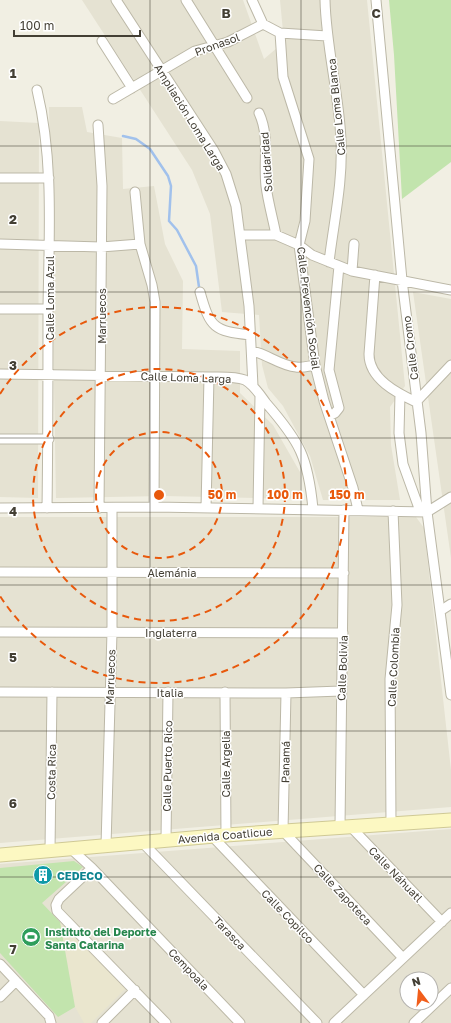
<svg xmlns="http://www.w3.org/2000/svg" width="451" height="1023" viewBox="0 0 451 1023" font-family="'Golos Text',sans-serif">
  <rect width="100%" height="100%" fill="#f1efe3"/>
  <!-- residential -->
  <path fill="#e5e2d2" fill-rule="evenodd" d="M82,0H243L264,59L284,42L280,0H367L405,386L390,407L391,445L400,500H323L310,456L283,406L268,388L262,365L259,315L222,312L210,214L192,170Z
    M49,107H82L87,132L122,138L123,189L154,186L165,244L183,281L182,349L240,351V393L273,425L300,472V499L164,496L56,498Z
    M0,121L39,123L38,498L0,497Z
    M413,292L451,299V558Z
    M0,517H416L424,528L451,770V807L0,843Z
    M451,829V1023H0V864ZM407,979H431V1003H407Z"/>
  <!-- education -->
  <path fill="#eae6ce" d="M60,922L126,988L91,1023H84L75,1007Z"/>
  <!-- green -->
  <path fill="#c2e4ad" d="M389,0H451V162L402,199L394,55Z
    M74,861L83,867L42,903L60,922L75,1007L58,1017L0,953V868Z"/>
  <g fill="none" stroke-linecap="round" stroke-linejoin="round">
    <!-- stream -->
    <path stroke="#a1c1ec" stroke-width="2.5" d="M123,136L136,139L150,149L168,176L171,186L169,221L177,230L196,266L199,287"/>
    <!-- street casing -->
    <g stroke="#bcb8a7" stroke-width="11">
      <path id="street" d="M116,0L214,151L226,174L236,206L249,306L253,386
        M186,0L247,98
        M252,0L263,24
        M325,0C326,47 339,93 341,140C343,183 334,220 329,262
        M376,0L402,280L421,433L427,512L451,695
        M280,33L283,77L309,159L305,221L299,245L315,365L324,401L353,488L358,510
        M102,41L132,88
        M37,90C54,161 49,235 48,308C48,374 48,441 47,508
        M113,99L195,51L228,42L263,24L280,33L327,36
        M259,113C270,137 263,161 266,186C268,202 273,219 276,235
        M98,125L102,186L99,508
        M0,178H49
        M135,192L140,244L152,285L155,302L154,507
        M240,235H276L299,245L312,255L352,271L451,290
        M0,244L101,247L140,244
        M352,271L354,244
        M375,275L369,354C369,379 397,393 416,402L451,365
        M200,292C210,328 214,331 250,335
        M0,309H48
        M252,351C267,354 281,366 296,367C302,368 309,366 315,365
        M0,374L209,377C220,377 235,376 245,380C254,385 260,395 266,403C300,442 308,457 313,509
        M400,394L399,433L403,464L420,511
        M329,416L335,413L339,408L329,370L339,266
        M0,439H49
        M0,508L154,507L427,512L451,497
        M206,508L209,377
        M258,508L260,396
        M0,572L344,573
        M440,611L451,604
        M0,632L343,633
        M0,692L286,693L341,691
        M225,692L226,835
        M286,693L283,831L403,958
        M391,823L390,679L397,605L393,511
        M340,826L344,510
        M350,826L442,922
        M212,836L364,995
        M166,840L168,692
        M142,842L317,1023
        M106,846L112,632V508
        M70,848L92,868L240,1023
        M50,851L52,692
        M92,868L59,899L56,905L57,911L166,1023
        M0,964L49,1016L51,1023
        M0,997L16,981
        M102,1023L135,990
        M334,1023L451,913
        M414,1023L451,988"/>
    </g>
    <!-- secondary casing -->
    <g stroke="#cfc995" stroke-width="15">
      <path id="secondary" d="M0,855L226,835L451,820"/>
    </g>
    <!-- street -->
    <use href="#street" stroke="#fff" stroke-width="9"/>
    <!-- secondary -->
    <use href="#secondary" stroke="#fcf8c2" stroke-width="13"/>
  </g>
  <!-- grid -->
  <path fill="none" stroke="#433f34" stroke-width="1" stroke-opacity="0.55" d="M150,0V1023M301,0V1023M0,146H451M0,292H451M0,438H451M0,585H451M0,731H451M0,877H451"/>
  <!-- distance rings -->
  <g fill="none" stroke="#e8590c" stroke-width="2" stroke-dasharray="7 5">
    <circle cx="159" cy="495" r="63"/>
    <circle cx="159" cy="495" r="126"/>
    <path d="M0 394A188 188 0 1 1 0 596"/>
  </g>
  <!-- icons -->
  <defs>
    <g id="building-disc" transform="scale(1)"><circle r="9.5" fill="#0f9aa8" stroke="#fff"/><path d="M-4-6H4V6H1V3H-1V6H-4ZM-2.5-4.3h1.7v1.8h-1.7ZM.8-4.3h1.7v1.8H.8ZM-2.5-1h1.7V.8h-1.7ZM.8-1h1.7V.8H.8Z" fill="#fff"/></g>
    <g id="stadium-disc" transform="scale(1)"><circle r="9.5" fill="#2e9e5b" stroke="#fff"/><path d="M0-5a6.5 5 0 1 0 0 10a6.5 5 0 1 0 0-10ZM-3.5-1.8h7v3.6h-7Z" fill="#fff"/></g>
  </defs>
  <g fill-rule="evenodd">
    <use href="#building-disc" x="43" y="875"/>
    <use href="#stadium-disc" x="31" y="937"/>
  </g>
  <g text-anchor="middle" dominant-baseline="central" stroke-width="3" stroke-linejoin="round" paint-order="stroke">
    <!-- street labels -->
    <g font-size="11" fill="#433f34" stroke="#fff">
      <text transform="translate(217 44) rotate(-20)">Pronasol</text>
      <text transform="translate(336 107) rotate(-96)">Calle Loma Blanca</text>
      <text transform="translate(190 117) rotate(58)">Ampliación Loma Larga</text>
      <text transform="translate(266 162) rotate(-94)">Solidaridad</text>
      <text transform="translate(49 298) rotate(-90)">Calle Loma Azul</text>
      <text transform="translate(309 308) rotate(83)">Calle Prevención Social</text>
      <text transform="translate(101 316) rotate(-90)">Marruecos</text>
      <text transform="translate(410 348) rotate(-97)">Calle Cromo</text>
      <text transform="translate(186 377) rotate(2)">Calle Loma Larga</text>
      <text x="172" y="572">Alemánia</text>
      <text x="171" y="632">Inglaterra</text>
      <text transform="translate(393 667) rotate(-87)">Calle Colombia</text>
      <text transform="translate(342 668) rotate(-88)">Calle Bolivia</text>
      <text transform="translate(110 677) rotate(-88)">Marruecos</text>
      <text x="170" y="692">Italia</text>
      <text transform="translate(285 762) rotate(-89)">Panamá</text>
      <text transform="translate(225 764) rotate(-90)">Calle Argelia</text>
      <text transform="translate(167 766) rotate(-89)">Calle Puerto Rico</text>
      <text transform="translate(51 772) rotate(-89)">Costa Rica</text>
      <text transform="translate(225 835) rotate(-5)">Avenida Coatlicue</text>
      <text transform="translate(396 874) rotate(46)">Calle Náhuatl</text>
      <text transform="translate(343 894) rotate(47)">Calle Zapoteca</text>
      <text transform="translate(288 916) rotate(46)">Calle Copilco</text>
      <text transform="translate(230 933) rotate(46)">Tarasca</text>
      <text transform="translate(189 969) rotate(46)">Cempoala</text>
    </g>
    <!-- culture labels -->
    <g font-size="11" font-weight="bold" fill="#0d838f" stroke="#fff" text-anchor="start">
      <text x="57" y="875">CEDECO</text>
    </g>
    <!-- leisure labels -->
    <g font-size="11" font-weight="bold" fill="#27864d" stroke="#fff" text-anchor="start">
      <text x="45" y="931">Instituto del Deporte<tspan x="45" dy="13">Santa Catarina</tspan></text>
    </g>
  </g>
  <g font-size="13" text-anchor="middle" font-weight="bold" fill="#433f34" stroke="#fff" stroke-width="3" stroke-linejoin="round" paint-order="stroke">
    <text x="226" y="18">B</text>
    <text x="376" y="18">C</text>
    <text x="13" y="78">1</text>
    <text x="13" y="224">2</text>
    <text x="13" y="370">3</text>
    <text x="13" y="516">4</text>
    <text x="13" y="662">5</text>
    <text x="13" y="808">6</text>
    <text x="13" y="954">7</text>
  </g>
  <circle cx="159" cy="495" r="6" fill="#e8590c" stroke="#fff" stroke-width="2"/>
  <g font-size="12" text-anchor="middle" font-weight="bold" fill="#e8590c" stroke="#fff" stroke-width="3" stroke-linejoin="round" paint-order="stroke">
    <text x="222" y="499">50 m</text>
    <text x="285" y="499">100 m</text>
    <text x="347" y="499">150 m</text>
  </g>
  <!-- north arrow -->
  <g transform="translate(419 991) rotate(344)"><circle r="19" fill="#ffffff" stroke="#b4b2ae"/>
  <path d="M0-3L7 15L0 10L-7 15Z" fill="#f15e1b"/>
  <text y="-6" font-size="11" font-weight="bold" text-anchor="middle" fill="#433f34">N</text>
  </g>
  <!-- scale -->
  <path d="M14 30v6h126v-6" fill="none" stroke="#433f34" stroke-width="2"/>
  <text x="20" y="30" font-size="12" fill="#433f34" stroke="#ffffff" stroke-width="3" paint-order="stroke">100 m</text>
</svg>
